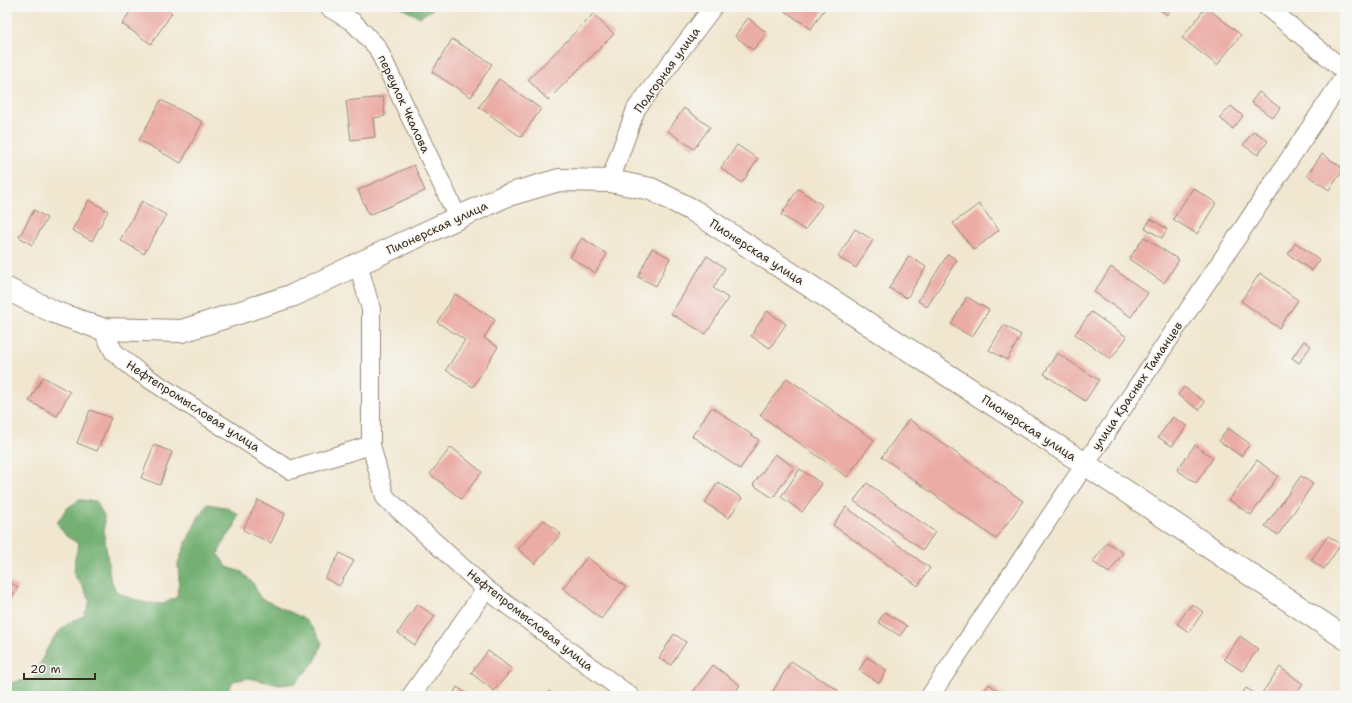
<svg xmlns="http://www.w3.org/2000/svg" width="1352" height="703" viewBox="0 0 1352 703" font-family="'Shantell Sans',sans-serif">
  <rect width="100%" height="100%" fill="#f6f6f2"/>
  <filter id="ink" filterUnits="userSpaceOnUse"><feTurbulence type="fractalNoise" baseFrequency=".025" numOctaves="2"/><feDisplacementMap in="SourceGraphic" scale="8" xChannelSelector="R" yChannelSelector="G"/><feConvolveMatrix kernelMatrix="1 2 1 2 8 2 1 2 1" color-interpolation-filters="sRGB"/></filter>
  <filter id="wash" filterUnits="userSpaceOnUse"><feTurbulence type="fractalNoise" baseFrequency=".012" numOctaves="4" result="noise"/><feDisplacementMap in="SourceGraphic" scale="16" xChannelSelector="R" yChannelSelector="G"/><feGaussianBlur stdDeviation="0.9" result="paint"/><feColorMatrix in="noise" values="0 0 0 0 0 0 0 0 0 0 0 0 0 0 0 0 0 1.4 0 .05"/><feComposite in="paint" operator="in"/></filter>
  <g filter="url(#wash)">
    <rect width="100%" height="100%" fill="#f1e7d0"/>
    <!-- forest -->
    <path fill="#73b072" stroke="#576d48" d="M401,7H433V9L420,17L407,11Z
      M79,500L96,501L104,516V531L110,577L116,591L130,598L146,603L163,604L177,597L179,579L178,563L184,547L199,516L208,504L225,507L238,514L234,528L224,541L218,554L227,567L242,572L253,583L260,598L303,618L314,629L322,643L316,660L296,683L280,685L249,678L233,681L224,696H7V684L19,681L34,679C43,658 49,637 69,623C73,620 79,618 84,616L90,602L83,587L74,575L75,558L79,544L66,536L57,523L66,509Z"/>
    <g id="blocks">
      <!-- building -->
      <path fill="#ebaca5" d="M133,7H164L172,13L151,44L122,24Z
        M779,7H826L811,29Z
        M1156,7H1172L1167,15Z
        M1206,7L1241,35L1217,65L1182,38Z
        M593,14L614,34L548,100L528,80Z
        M748,18L767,33L753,50L735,36Z
        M452,39L492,64L471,97L432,72Z
        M499,79L541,109L521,137L479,107Z
        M1259,92L1280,108L1273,118L1251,102Z
        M383,97L385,116L373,118L375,137L351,140L346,101Z
        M161,100L203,122L181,163L139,140Z
        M1231,106L1243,116L1233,129L1220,118Z
        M684,108L710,127L694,149L668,131Z
        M1254,131L1268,141L1258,155L1243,145Z
        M737,145L758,159L742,183L721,168Z
        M1322,154L1344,169L1329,190L1307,175Z
        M414,165L425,191L369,215L358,190Z
        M1193,188L1216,203L1197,234L1173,219Z
        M798,189L822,205L805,230L781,215Z
        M89,200L108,211L92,241L72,230Z
        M142,201L166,215L144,254L120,240Z
        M979,204L999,230L974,250L953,223Z
        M34,210L47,218L32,245L19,237Z
        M1151,219L1167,229L1162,238L1145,228Z
        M855,229L873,240L856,268L838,257Z
        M1144,237L1179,260L1164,283L1129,259Z
        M582,238L607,254L595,273L570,257Z
        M1296,243L1320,260L1312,271L1288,254Z
        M652,248L670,258L656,286L638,277Z
        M948,254L957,260L927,307L918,301Z
        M707,256L725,268L713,288L728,298L706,334L671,314Z
        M909,256L926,267L907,298L889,288Z
        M1111,267L1148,293L1131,317L1094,292Z
        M1260,273L1298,300L1279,328L1241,301Z
        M455,294L495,320L484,338L498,347L473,387L446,370L465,340L437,322Z
        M967,297L989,310L972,337L951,324Z
        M767,311L786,324L770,348L751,336Z
        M1091,312L1127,337L1111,359L1075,334Z
        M1004,325L1021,335L1007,360L989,350Z
        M1304,341L1311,346L1299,363L1292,358Z
        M1057,353L1099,380L1085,401L1044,374Z
        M43,377L70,392L57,416L29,401Z
        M787,378L874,440L847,477L760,415Z
        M1184,387L1205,402L1199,410L1178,395Z
        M712,407L759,440L740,469L692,436Z
        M90,410L111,418L97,451L77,443Z
        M1173,417L1187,426L1172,446L1158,437Z
        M909,419L1023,501L996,539L882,457Z
        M1228,428L1250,444L1241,456L1219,441Z
        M154,445L172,452L160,485L141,478Z
        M1195,445L1213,458L1196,483L1177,470Z
        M451,447L482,472L461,499L430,474Z
        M775,454L794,467L773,498L753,485Z
        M1257,460L1278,476L1251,515L1229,500Z
        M800,469L822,484L802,512L781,497Z
        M1301,476L1313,484L1278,535L1265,526Z
        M718,482L742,498L729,518L705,503Z
        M867,483L935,532L923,550L854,501Z
        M258,500L285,514L271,543L243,530Z
        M846,507L930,568L918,586L833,525Z
        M544,520L561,534L535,564L518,549Z
        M1328,536L1341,544L1324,569L1311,560Z
        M1107,542L1123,553L1109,573L1093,562Z
        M340,553L354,561L339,586L325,578Z
        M587,557L626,587L601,619L563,588Z
        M7,581L18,587L8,604L7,603Z
        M417,604L435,616L415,645L398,633Z
        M1192,604L1203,612L1189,632L1177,624Z
        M885,612L907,626L900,636L878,622Z
        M674,634L686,642L671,665L659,658Z
        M1240,636L1258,649L1242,671L1224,659Z
        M488,651L512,669L494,691L471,673Z
        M867,657L887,670L879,683L859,670Z
        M791,661L838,690L834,696H770Z
        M713,665L740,685L733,696H690Z
        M1280,667L1303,684L1295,696H1266L1262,693Z
        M989,684L1005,696H980Z
        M457,687L470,696H452Z
        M1246,688L1254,693L1252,696H1240Z
        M549,691L555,696H545Z"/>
    </g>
  </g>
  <g filter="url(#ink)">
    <use href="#blocks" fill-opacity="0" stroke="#968877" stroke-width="1"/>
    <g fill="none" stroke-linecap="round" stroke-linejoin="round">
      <!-- minor casing -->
      <g stroke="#968877" stroke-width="20">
        <path id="minor" d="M328,7L353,22L377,47L458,218
          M1267,7L1345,71
          M610,181L636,109L713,7
          M358,264L371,309V445
          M102,329L114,352L137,371L290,470L371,445L385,497L486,589L630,696
          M411,696L486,589
          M930,696L1345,76"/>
      </g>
      <!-- secondary casing -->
      <g stroke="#968877" stroke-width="24">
        <path id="secondary" d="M7,289L54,312L102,329L182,331L294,295L358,264L505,196L559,180L610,181L651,189L694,211L1085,464L1345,638"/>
      </g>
      <!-- minor -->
      <use href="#minor" stroke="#fff" stroke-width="18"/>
      <!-- secondary -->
      <use href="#secondary" stroke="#fff" stroke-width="22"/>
    </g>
  </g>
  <g text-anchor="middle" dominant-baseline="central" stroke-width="3" stroke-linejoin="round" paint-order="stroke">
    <!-- street labels -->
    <g font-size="12" fill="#3b2a1e" stroke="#f6f6f2">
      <text transform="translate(667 70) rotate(-54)">Подгорная улица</text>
      <text transform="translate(404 104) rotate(65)">переулок Чкалова</text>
      <text transform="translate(437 228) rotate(-25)">Пионерская улица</text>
      <text transform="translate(757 252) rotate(33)">Пионерская улица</text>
      <text transform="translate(1137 386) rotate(-56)">улица Красных Таманцев</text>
      <text transform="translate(193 406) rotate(33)">Нефтепромысловая улица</text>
      <text transform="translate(1029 428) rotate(33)">Пионерская улица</text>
      <text transform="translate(530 620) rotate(38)">Нефтепромысловая улица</text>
    </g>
  </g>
  <!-- margin -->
  <rect width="1352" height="703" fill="none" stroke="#f6f6f2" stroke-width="24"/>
  <!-- scale -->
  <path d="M24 673v6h71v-6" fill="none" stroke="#3b2a1e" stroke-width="2"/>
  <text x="30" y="673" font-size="12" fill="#3b2a1e" stroke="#f6f6f2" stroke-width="3" paint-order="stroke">20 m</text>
</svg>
